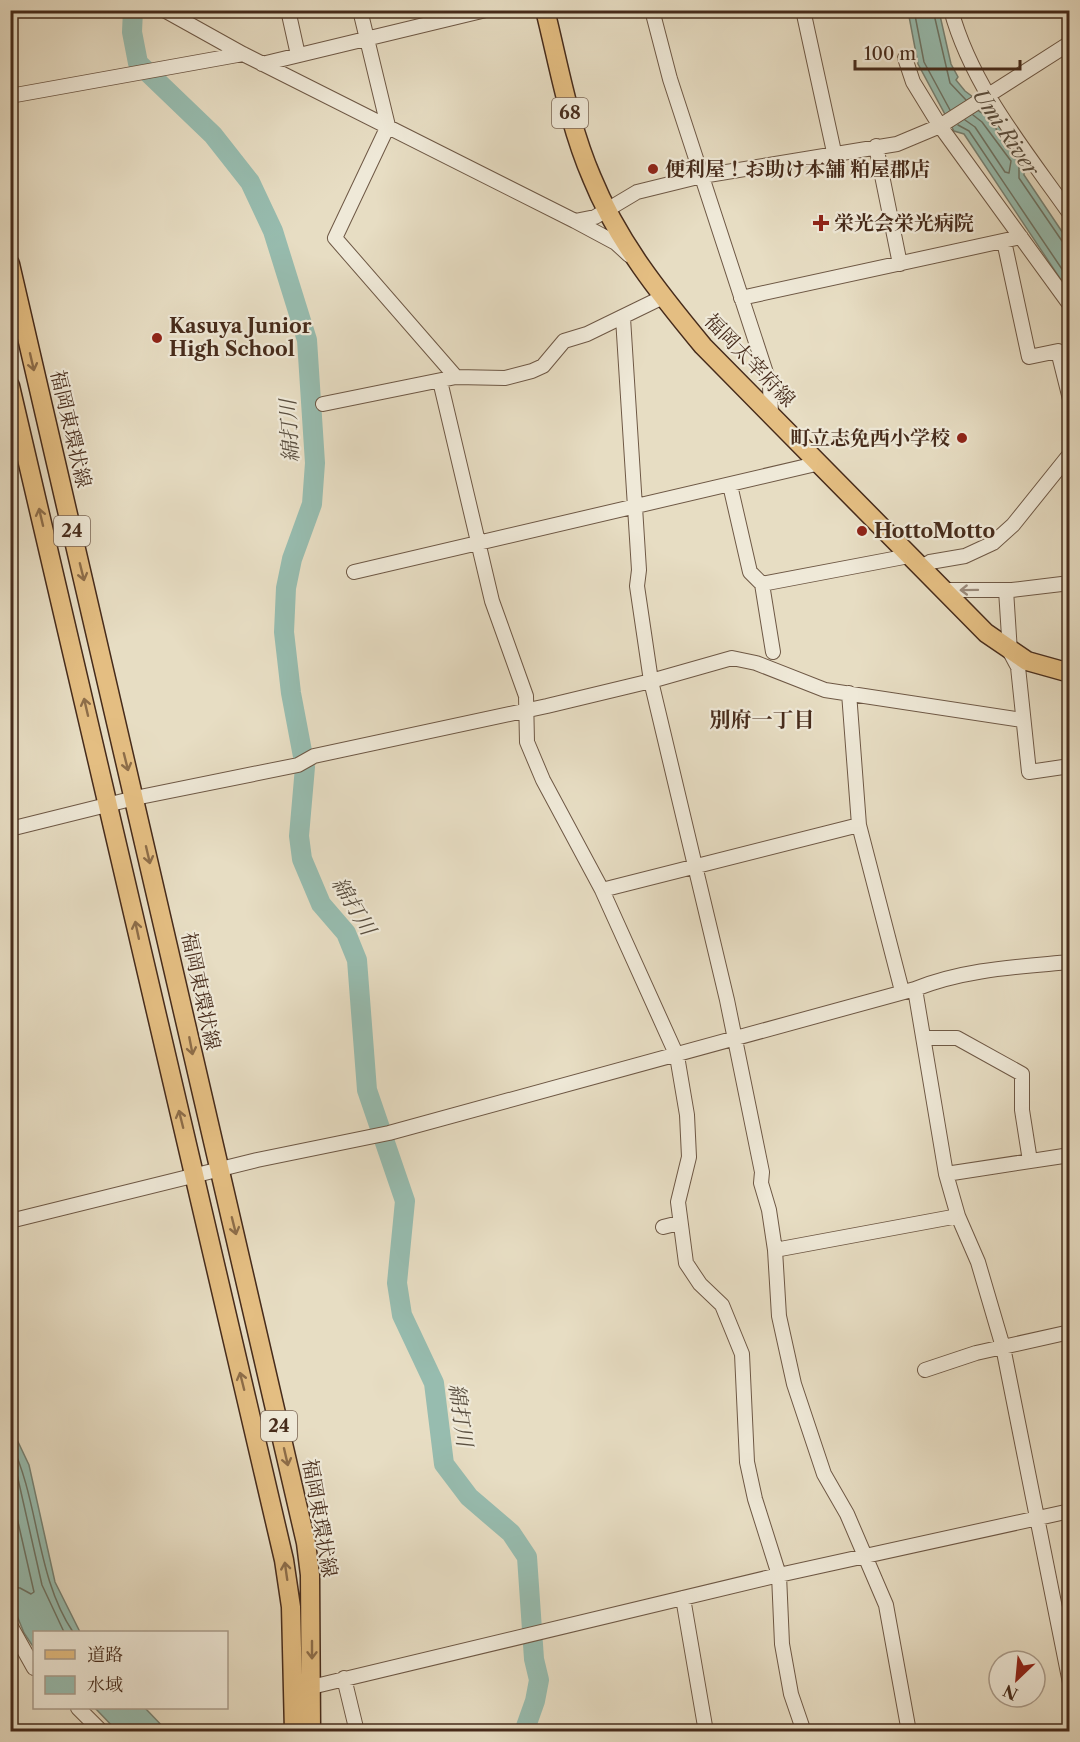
<svg xmlns="http://www.w3.org/2000/svg" width="1080" height="1742" viewBox="0 0 1080 1742" font-family="'Libre Caslon Text','Noto Serif JP',serif">
  <rect width="100%" height="100%" fill="#e7ddc3"/>
  <filter id="stains"><feTurbulence type="fractalNoise" baseFrequency=".00333" numOctaves="4"/><feColorMatrix values="0 0 0 0 .2 0 0 0 0 .09 0 0 0 0 .02 0 0 0 .5 -.17"/></filter>
  <radialGradient id="worn" r=".72"><stop offset=".6" stop-color="#630" stop-opacity="0"/><stop offset="1" stop-color="#630" stop-opacity=".3"/></radialGradient>
  <!-- water -->
  <path fill="#97bcaf" stroke="#778274" stroke-width="1.5" d="M908,11H939L951,64L958,77L956,80L965,91L989,109L1029,164L1024,168V175L1069,242V292L964,134L954,131L918,64Z
    M11,1427L29,1465L55,1582L80,1632H34V1648L24,1633L11,1601Z
    M95,1708H145L167,1731H117Z"/>
  <g fill="none" stroke-linecap="round" stroke-linejoin="round">
    <!-- shore -->
    <path stroke="#6e7465" stroke-width="1.5" d="M914,10L924,62L950,110
      M933,10L950,83L966,100
      M979,111L987,116L1019,161V178L1062,241L1070,244
      M965,120L975,127L1005,172L1009,173L1011,161L982,122L973,115
      M958,125L969,131L1070,281
      M10,1441C40,1502 35,1575 73,1632
      M10,1458L16,1470L42,1585L64,1632
      M10,1487L34,1592L31,1594L20,1588L10,1587"/>
    <!-- river -->
    <path stroke="#97bcaf" stroke-width="20" d="M133,10L132,32L138,63L213,135L250,182L273,231L307,340L315,463L312,504L292,559L286,588L284,632L291,693L305,767L299,836L302,859L321,904L346,933L357,960L367,1090L405,1201L397,1283L402,1315L434,1383L444,1464L469,1497L511,1533L527,1557L534,1659L539,1680L535,1701L524,1732"/>
    <!-- minor casing -->
    <g stroke="#6e5845" stroke-width="16">
      <path id="minor" d="M164,10L243,54L575,221L616,243L629,255
        M288,10L298,55
        M360,10L388,126L335,238L456,377
        M652,10L670,79L770,385L771,416
        M803,10L834,152
        M951,10C972,87 1025,150 1070,214
        M905,58L913,82L940,126L1070,305
        M262,64L486,10
        M10,96L243,54
        M876,146L900,264
        M575,221L595,217L637,192L702,176L897,144L940,126L1070,43
        M1004,241L1029,357L1058,351L1070,399
        M741,298L1021,237
        M623,318L639,570L637,586L651,681L727,1000L762,1172L761,1183L769,1210L775,1250L779,1316L794,1384L824,1474L847,1514L886,1605L909,1732
        M440,381L492,601L526,696L527,742L543,780L602,890L677,1056L687,1115L689,1157L678,1202L686,1263L700,1284L722,1305L742,1354L747,1462L755,1499L779,1575L782,1644L791,1694L804,1732
        M323,404L456,377L505,378L532,371L543,366L564,341L587,334L663,297
        M730,485L750,572L762,584L773,652
        M921,567L930,562L965,556L993,543L1013,525L1070,454
        M354,572L820,463
        M762,584L909,556
        M943,590H1012L1070,583
        M1006,590L1010,652L1018,667L1029,772L1070,766
        M849,693L859,825L902,991
        M10,829L135,798L298,765L314,756L547,706L651,681L732,658L756,663L825,690L1022,720
        M602,890L859,825
        M915,989L946,1174L958,1216L978,1262L1003,1347L1070,1683
        M925,1038H957L1022,1074V1110L1030,1161
        M946,1174L1070,1155
        M10,1221L257,1160L389,1133L915,989C965,969 1017,967 1070,962
        M663,1227L679,1223
        M775,1250L958,1216
        M925,1370L976,1353L1070,1332
        M683,1598L706,1732
        M10,1625L34,1668
        M344,1678L357,1732
        M303,1689L779,1575L1070,1511
        M78,1708L102,1732"/>
    </g>
    <!-- major casing -->
    <g stroke="#462b1b" stroke-width="21">
      <path id="major" d="M545,10C559,66 569,125 592,178C618,242 660,294 703,346L986,633L1027,661L1070,673
        M10,264L306,1543L310,1575L311,1732
        M10,386L284,1560L291,1607L294,1732"/>
    </g>
    <!-- minor -->
    <use href="#minor" stroke="#efe9d8" stroke-width="14"/>
    <!-- major -->
    <use href="#major" stroke="#e4be82" stroke-width="18"/>
  </g>
  <!-- one-way arrows -->
  <defs><path id="oneway-shaft" d="M-6 0H5M1.5-3L5.5 0L1.5 3" fill="none" stroke-width="1.6" stroke-linecap="round" stroke-linejoin="round" transform="scale(1.5)"/></defs>
  <g stroke="#8d6d49">
    <use href="#oneway-shaft" transform="translate(32 362) rotate(77)"/>
    <use href="#oneway-shaft" transform="translate(41 517) rotate(-103)"/>
    <use href="#oneway-shaft" transform="translate(82 572) rotate(76)"/>
    <use href="#oneway-shaft" transform="translate(86 707) rotate(-103)"/>
    <use href="#oneway-shaft" transform="translate(126 762) rotate(76)"/>
    <use href="#oneway-shaft" transform="translate(148 855) rotate(77)"/>
    <use href="#oneway-shaft" transform="translate(137 930) rotate(-102)"/>
    <use href="#oneway-shaft" transform="translate(191 1046) rotate(79)"/>
    <use href="#oneway-shaft" transform="translate(181 1119) rotate(-104)"/>
    <use href="#oneway-shaft" transform="translate(234 1226) rotate(76)"/>
    <use href="#oneway-shaft" transform="translate(242 1381) rotate(-104)"/>
    <use href="#oneway-shaft" transform="translate(286 1457) rotate(77)"/>
    <use href="#oneway-shaft" transform="translate(286 1571) rotate(-98)"/>
    <use href="#oneway-shaft" transform="translate(312 1650) rotate(90)"/>
  </g>
  <use stroke="#9a8a7a" href="#oneway-shaft" transform="translate(969 590) rotate(179)"/>
  <!-- markers -->
  <g fill="#8f2418" stroke="#efe9d8" stroke-width="2">
    <circle cx="653" cy="169" r="6"/>
    <path d="M818 214h6v6h6v6h-6v6h-6v-6h-6v-6h6z"/>
    <circle cx="157" cy="338" r="6"/>
    <circle cx="962" cy="438" r="6"/>
    <circle cx="862" cy="531" r="6"/>
  </g>
  <g text-anchor="middle" dominant-baseline="central" stroke-width="4.5" stroke-linejoin="round" paint-order="stroke">
    <!-- shield labels -->
    <g fill="#efe9d8" stroke="#796454" stroke-width="1.5">
      <rect x="552" y="98" width="36" height="30" rx="4.5"/>
      <rect x="54" y="516" width="36" height="30" rx="4.5"/>
      <rect x="261" y="1411" width="36" height="30" rx="4.5"/>
    </g>
    <g font-size="18" font-weight="bold" fill="#462b1b">
      <text x="570" y="113">68</text>
      <text x="72" y="531">24</text>
      <text x="279" y="1426">24</text>
    </g>
    <!-- poi labels -->
    <g font-size="20" font-weight="bold" fill="#462b1b" stroke="#efe9d8" text-anchor="start">
      <text x="665" y="169">便利屋！お助け本舗 粕屋郡店</text>
      <text x="834" y="223">栄光会栄光病院</text>
      <text x="169" y="326">Kasuya Junior<tspan x="169" dy="23">High School</tspan></text>
      <text x="950" y="438" text-anchor="end">町立志免西小学校</text>
      <text x="874" y="531">HottoMotto</text>
    </g>
    <!-- street labels -->
    <g font-size="20" fill="#462b1b" stroke="#efe9d8">
      <text transform="translate(750 360) rotate(46)">福岡太宰府線</text>
      <text transform="translate(71 429) rotate(77)">福岡東環状線</text>
      <text transform="translate(201 991) rotate(78)">福岡東環状線</text>
      <text transform="translate(320 1518) rotate(80)">福岡東環状線</text>
    </g>
    <!-- water labels -->
    <g font-size="21" font-style="italic" fill="#5a4f40" stroke="#efe9d8">
      <text transform="translate(1006 132) rotate(56)">Umi River</text>
      <text transform="translate(289 431) rotate(-93)">綿打川</text>
      <text transform="translate(354 906) rotate(59)">綿打川</text>
      <text transform="translate(461 1415) rotate(82)">綿打川</text>
    </g>
    <!-- neighbourhood labels -->
    <g font-size="21" font-weight="bold" fill="#462b1b" stroke="#efe9d8">
      <text x="762" y="719">別府一丁目</text>
    </g>
  </g>
  <!-- margin -->
  <rect width="1080" height="1742" fill="none" stroke="#e7ddc3" stroke-width="36"/>
  <rect x="12" y="12" width="1056" height="1718" fill="none" stroke="#462b1b" stroke-width="3"/>
  <rect x="18" y="18" width="1044" height="1706" fill="none" stroke="#462b1b" stroke-width="1.5"/>
  <!-- legend -->
  <rect x="33" y="1631" width="195" height="78" fill="#efe9d8" stroke="#ab9d8c" stroke-width="1.5"/>
  <rect x="45" y="1650" width="30" height="9" fill="#e4be82" stroke="#ab9d8c" stroke-width="1.5"/>
  <text x="87" y="1661" font-size="18" fill="#462b1b">道路</text>
  <rect x="45" y="1676" width="30" height="18" fill="#97bcaf" stroke="#ab9d8c" stroke-width="1.5"/>
  <text x="87" y="1691" font-size="18" fill="#462b1b">水域</text>
  <!-- north arrow -->
  <g transform="translate(1017 1679) rotate(206)"><circle r="28" fill="#efe9d8" stroke="#ab9d8c" stroke-width="1.5"/>
  <path d="M0-4.5L10 22L0 15L-10 22Z" fill="#8f2418"/>
  <text y="-9" font-size="16" font-weight="bold" text-anchor="middle" fill="#462b1b">N</text>
  </g>
  <!-- scale -->
  <path d="M855 60v9h165v-9" fill="none" stroke="#462b1b" stroke-width="3"/>
  <text x="864" y="60" font-size="18" fill="#462b1b" stroke="#efe9d8" stroke-width="4.5" paint-order="stroke">100 m</text>
  <rect width="100%" height="100%" filter="url(#stains)"/>
  <rect width="100%" height="100%" fill="url(#worn)"/>
</svg>
